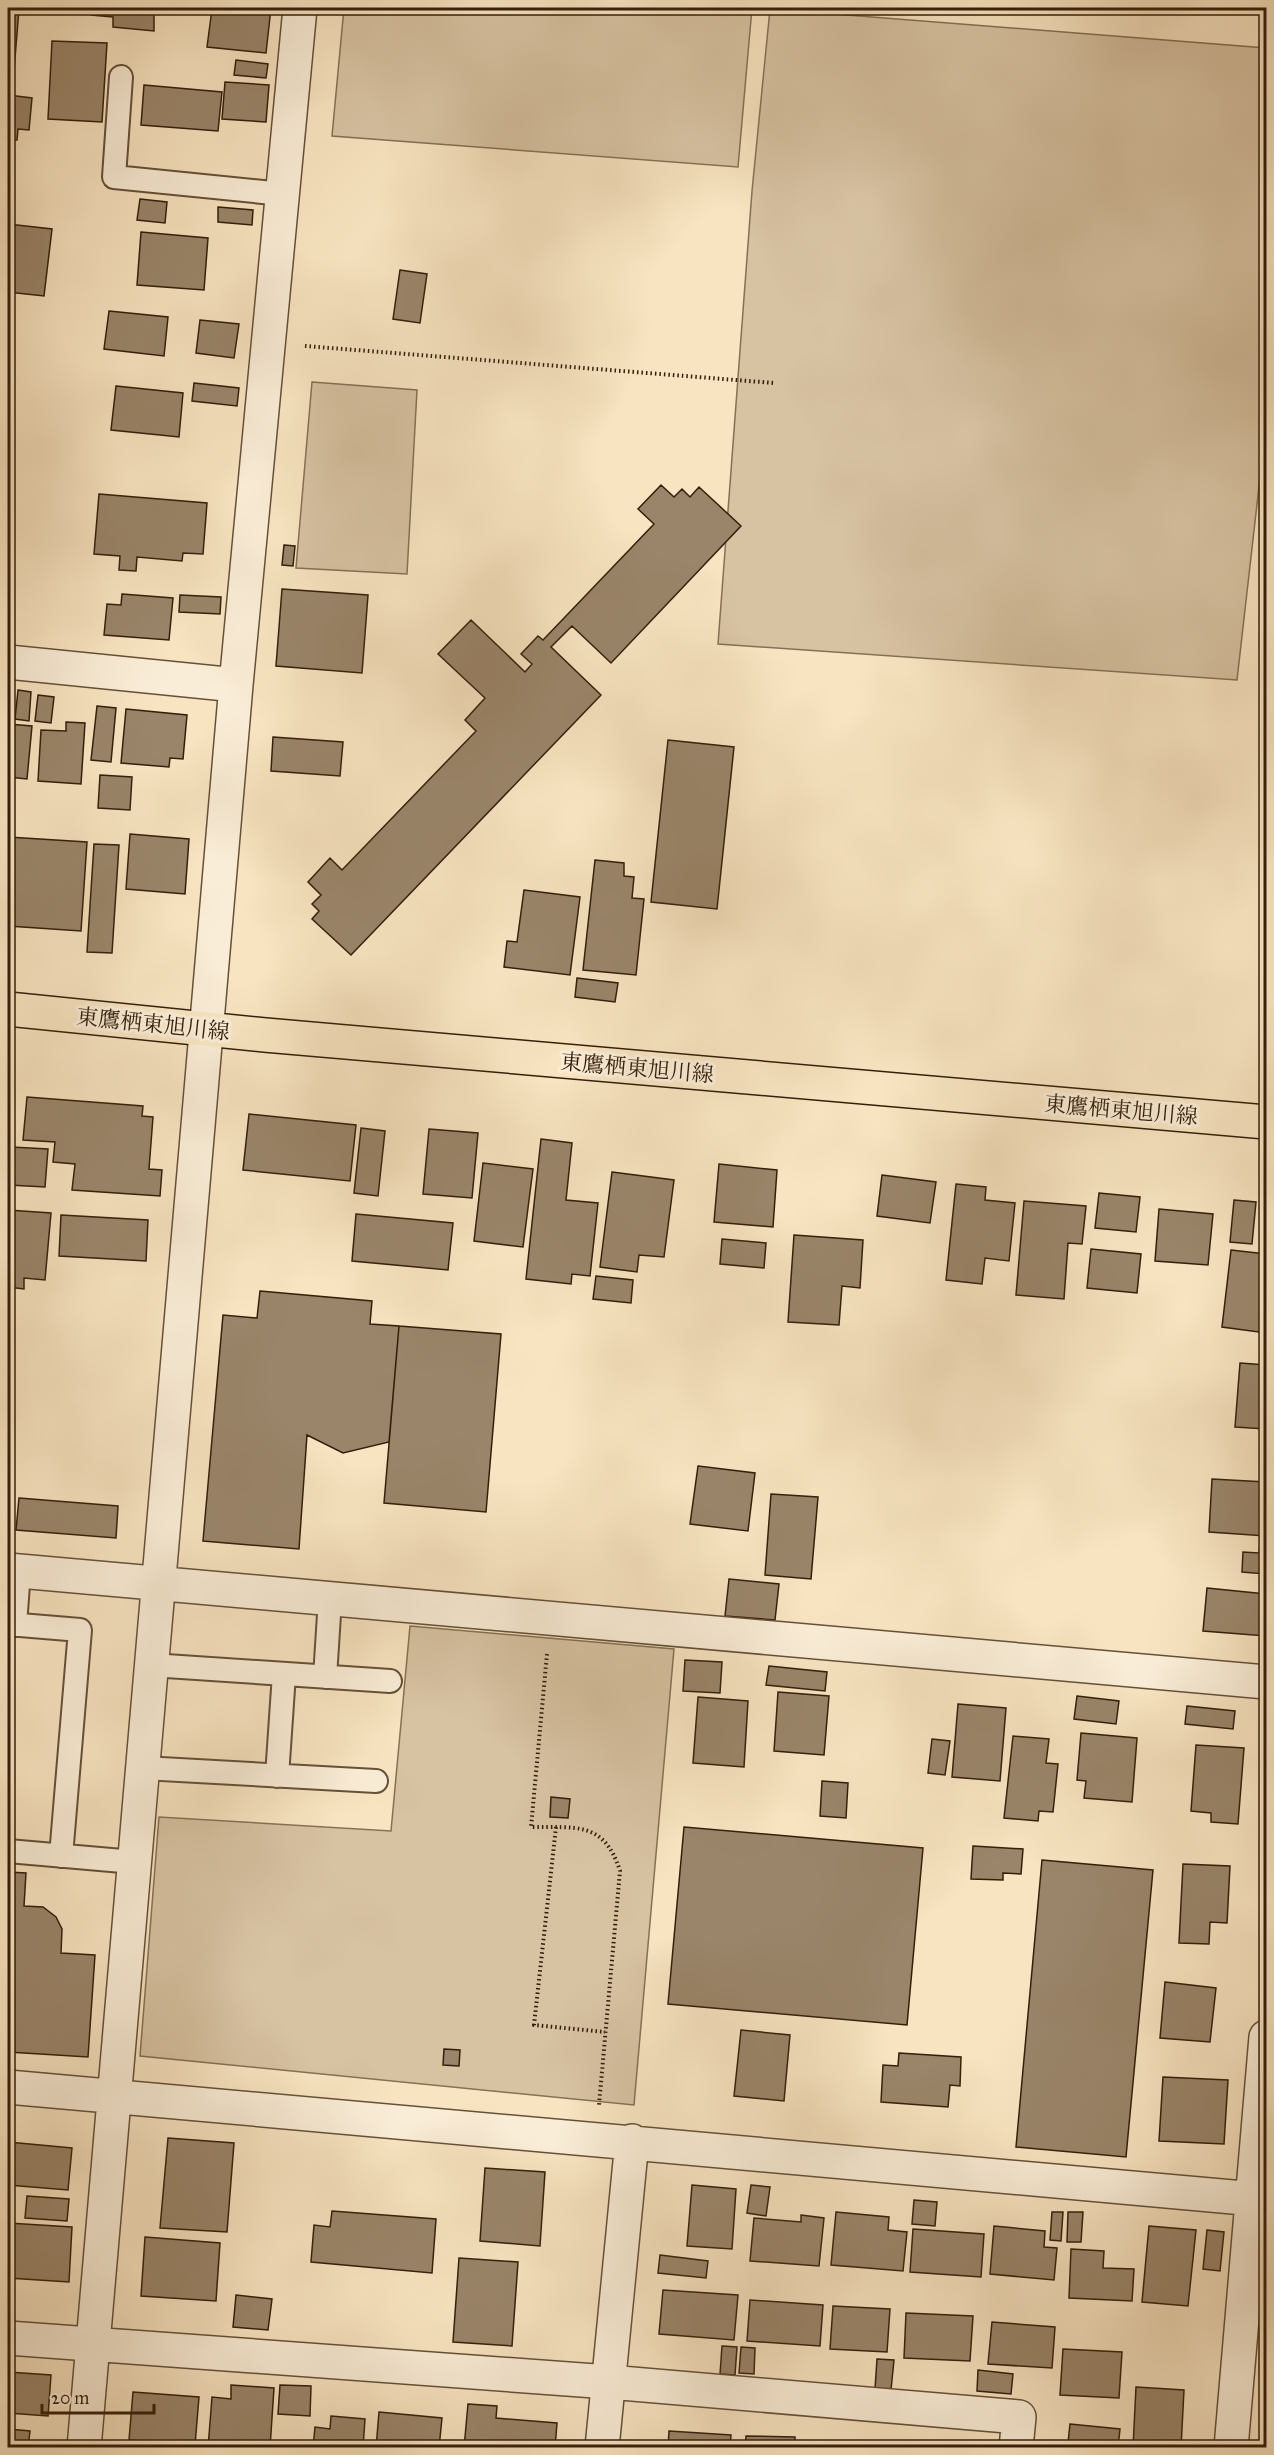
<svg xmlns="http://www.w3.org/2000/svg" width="1274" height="2455" viewBox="0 0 1274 2455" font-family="'IM FELL Great Primer','Noto Serif JP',serif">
  <rect width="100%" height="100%" fill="#f8e4c1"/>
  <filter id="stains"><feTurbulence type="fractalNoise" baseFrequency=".00333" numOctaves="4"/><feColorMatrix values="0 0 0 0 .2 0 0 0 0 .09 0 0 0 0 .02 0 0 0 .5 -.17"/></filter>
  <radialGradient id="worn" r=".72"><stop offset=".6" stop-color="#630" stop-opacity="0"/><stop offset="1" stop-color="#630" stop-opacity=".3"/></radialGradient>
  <!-- green -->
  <path fill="#d7c2a2" stroke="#867056" stroke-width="1.5" d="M344,8H752L738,167L332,136Z
    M770,9L1266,48V425L1237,680L718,644L752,191Z
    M312,382L417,390L407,574L296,568Z
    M410,1626L674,1649L634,2105L140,2056L159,1817L391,1831Z"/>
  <!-- building -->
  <path fill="#9a856a" stroke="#341e0b" stroke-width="1.5" d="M8,8L19,9L13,83H8Z
    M92,8H154V31L113,27V17L91,15Z
    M237,8H271L266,53L207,47L212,9L236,11Z
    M52,41L107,43L102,122L48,119Z
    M236,60L268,64L266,78L234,75Z
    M225,82L269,85L266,122L222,119Z
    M144,85L222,92L218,131L141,125Z
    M8,95L32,98L29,130L18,129L17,140L8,139Z
    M140,199L167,202L165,223L137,220Z
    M218,207L253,210L252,225L218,222Z
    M8,224L52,229L44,296L8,292Z
    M141,232L208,238L204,290L137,285Z
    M400,270L427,274L420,323L393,319Z
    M109,311L168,317L164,356L104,349Z
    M200,320L239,324L234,358L196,353Z
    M194,383L239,388L237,406L192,401Z
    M116,386L183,393L179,437L111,430Z
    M661,485L674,497L682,489L690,497L699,487L741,526L611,663L572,626L551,647L601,695L351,955L312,919L319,911L312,904L321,895L308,882L330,858L342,870L476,731L465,720L485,698L438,654L471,620L525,672L532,664L521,654L538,636L543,640L654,524L638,509Z
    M99,494L207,503L203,554L183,553L182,561L137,557L136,571L119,570L120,556L94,554Z
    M284,545L295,546L293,566L282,565Z
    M282,589L368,595L362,673L276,666Z
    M122,594L173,598L169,640L104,635L107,604L121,605Z
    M180,595L221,597L220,614L179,612Z
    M18,690L31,692L29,721L15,719Z
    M38,695L54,697L51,723L35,721Z
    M97,706L116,708L111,762L91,760Z
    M126,709L187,715L183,759L170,758L169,767L121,763Z
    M66,722L85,723L81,784L38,781L41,730L66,731Z
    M8,724L32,726L27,779L8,777Z
    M273,737L343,742L340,776L271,771Z
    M668,740L734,747L717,909L651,902Z
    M100,775L132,777L130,810L98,808Z
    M130,834L189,839L185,894L126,889Z
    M8,837L87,842L81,931L8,926Z
    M94,844L119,845L112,953L87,952Z
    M595,860L624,863V876L634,877L632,898L644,899L636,975L583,970Z
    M524,890L580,897L570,975L504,967L507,941L517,942Z
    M577,978L618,983L615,1002L575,997Z
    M27,1097L143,1106L142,1116L153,1117L149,1169L162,1170L160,1196L72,1190L75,1164L53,1162L55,1142L23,1140Z
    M249,1114L356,1125L350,1181L243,1170Z
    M361,1128L385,1131L378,1196L354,1193Z
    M429,1129L478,1133L472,1198L423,1194Z
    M541,1139L572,1143L566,1200L598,1203L590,1276L572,1274L571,1284L526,1279Z
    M11,1147L48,1149L45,1187L9,1185Z
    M483,1163L533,1169L523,1247L474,1241Z
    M719,1164L777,1170L773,1227L714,1222Z
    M612,1172L674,1180L664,1257L639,1255L637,1272L600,1267Z
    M882,1175L936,1182L930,1223L877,1216Z
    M956,1184L986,1187L985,1200L1015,1203L1009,1261L985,1258L982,1284L946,1280Z
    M1099,1193L1140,1197L1136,1232L1095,1228Z
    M1234,1200L1256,1202L1252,1244L1230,1242Z
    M1024,1201L1086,1206L1082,1244L1068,1243L1064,1299L1016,1295Z
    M1159,1209L1213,1214L1208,1265L1155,1261Z
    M8,1210L51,1213L45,1280L24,1278V1289L8,1287Z
    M356,1214L453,1223L448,1270L352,1261Z
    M61,1215L148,1220L146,1261L59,1256Z
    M794,1235L863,1240L860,1288L842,1286L839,1325L788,1322Z
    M722,1239L766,1243L764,1268L720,1264Z
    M1091,1249L1141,1254L1137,1293L1087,1288Z
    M1231,1250L1266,1254V1333L1222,1327Z
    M596,1276L633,1280L631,1303L593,1299Z
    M260,1291L372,1301L370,1324L399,1326L389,1442L343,1453L307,1435L299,1549L203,1541L223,1315L257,1318Z
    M399,1326L501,1334L486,1512L384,1503Z
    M1240,1363L1266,1365V1429L1235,1427Z
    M698,1466L755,1473L748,1531L690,1524Z
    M1212,1479L1266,1482V1536L1209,1532Z
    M771,1494L818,1497L811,1579L765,1575Z
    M19,1498L118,1506L116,1538L16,1530Z
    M1260,1544H1266V1574L1242,1572L1243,1552L1259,1553Z
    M729,1579L779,1584L775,1620L725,1616Z
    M1207,1588L1266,1594V1636L1203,1631Z
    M685,1660L722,1662L720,1693L683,1691Z
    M769,1666L827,1672L825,1691L766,1685Z
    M778,1692L829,1696L824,1755L774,1751Z
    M1077,1696L1119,1701L1116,1724L1074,1719Z
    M698,1697L748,1701L744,1767L693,1763Z
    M958,1704L1006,1708L1000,1781L952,1777Z
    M1187,1706L1235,1711L1233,1729L1185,1724Z
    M1081,1733L1137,1738L1132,1802L1084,1798L1086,1781L1077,1780Z
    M1013,1736L1049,1739L1046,1763L1058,1764L1053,1812L1039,1811L1038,1821L1004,1818Z
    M932,1739L950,1741L945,1775L928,1773Z
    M1196,1745L1244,1748L1238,1824L1211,1822V1813L1191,1811Z
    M822,1781L848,1783L846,1818L820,1816Z
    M551,1797L570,1799L568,1818L550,1817Z
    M684,1827L923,1848L907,2025L668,2004Z
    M973,1846L1023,1849L1021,1874L1003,1873V1880L971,1879Z
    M1042,1860L1153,1870L1126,2157L1016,2147Z
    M1183,1864L1230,1866L1227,1923L1210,1922L1209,1944L1179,1943Z
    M8,1872L26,1873L24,1906L43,1907L56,1917L62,1929L61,1953L95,1955L88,2057L8,2052Z
    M1165,1982L1216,1988L1210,2042L1160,2038Z
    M741,2030L790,2035L784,2101L734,2096Z
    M444,2049L460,2050L459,2066L443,2065Z
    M899,2053L961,2057L960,2086L950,2085L948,2107L881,2102L883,2065L898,2066Z
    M1163,2077L1228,2080L1224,2144L1159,2141Z
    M168,2138L234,2143L227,2232L160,2228Z
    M8,2142L72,2148L68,2190L8,2185Z
    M485,2168L545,2172L540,2246L480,2241Z
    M692,2185L736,2189L732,2249L687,2246Z
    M751,2185L770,2187L766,2216L747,2213Z
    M27,2196L69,2199L67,2221L25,2218Z
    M914,2200L937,2202L935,2226L912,2224Z
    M332,2211L436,2219L432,2273L311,2262L314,2225L330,2227Z
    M836,2212L889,2217L888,2230L907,2232L903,2271L831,2265Z
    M1052,2212H1063L1061,2241L1050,2240Z
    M1068,2212H1083L1081,2242H1067Z
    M801,2215L824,2218L819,2266L750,2261L754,2218L801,2222Z
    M8,2223L72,2227L69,2282L8,2278Z
    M994,2226L1045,2231L1044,2247L1057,2248L1054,2280L990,2274Z
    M1149,2226L1196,2230L1188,2306L1142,2302Z
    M913,2229L984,2234L981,2277L910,2272Z
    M1207,2230L1224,2232L1220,2271L1203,2269Z
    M145,2237L220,2243L216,2301L141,2296Z
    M1071,2249L1104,2251L1103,2268L1134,2269L1132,2301L1069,2298Z
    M660,2255L708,2261L706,2278L658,2273Z
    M459,2258L518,2262L512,2346L453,2342Z
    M663,2290L738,2295L734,2340L659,2334Z
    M236,2295L272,2299L268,2330L233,2327Z
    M750,2300L823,2305L820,2346L747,2341Z
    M833,2306L890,2309L887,2352L830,2349Z
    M906,2313L973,2316L970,2361L904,2358Z
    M992,2322L1055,2327L1052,2368L988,2364Z
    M722,2346L737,2347L735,2375L720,2374Z
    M741,2347L755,2348L754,2374L739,2373Z
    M1063,2349L1122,2352L1119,2398L1060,2395Z
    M877,2359L894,2360L891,2390L875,2389Z
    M978,2370L1013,2374L1011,2394L977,2391Z
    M8,2372L51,2375L48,2416L8,2413Z
    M231,2385L274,2388L270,2448H208L212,2397L231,2399Z
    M280,2385L311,2386L310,2416L278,2414Z
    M1136,2387L1184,2390L1181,2448H1133Z
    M133,2392L199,2397L195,2445L129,2440Z
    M468,2404L497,2406L496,2418L557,2423L555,2448H464Z
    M379,2412L442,2418L439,2448H376Z
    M331,2416L365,2419L363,2448H313L315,2427L330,2429Z
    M1070,2424L1120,2429L1118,2448L1068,2443Z
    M8,2429L30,2431L28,2448H8Z
    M669,2431L731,2435L730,2448H668Z
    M746,2436L795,2437V2448H745Z
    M829,2442L864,2445V2448H828Z"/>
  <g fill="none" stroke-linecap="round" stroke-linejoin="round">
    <!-- lane casing -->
    <g stroke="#655038" stroke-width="26">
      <path id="lane" d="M121,77L114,177L283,194
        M8,1624L80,1630L61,1856
        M15,1625L19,1571
        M151,1665L390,1681
        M325,1677L330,1599
        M143,1768L376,1781
        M277,1776L284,1674
        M8,1851L134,1862"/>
    </g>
    <!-- street casing -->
    <g stroke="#655038" stroke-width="36">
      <path id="street" d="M8,662L236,685
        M8,1570L1266,1682
        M8,2087L1266,2200
        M8,2338L609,2382L1019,2417L1016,2448
        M84,2448L236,685L300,8
        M602,2448L632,2141
        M1231,2448L1266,2037"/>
    </g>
    <!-- primary casing -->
    <g stroke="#341e0b" stroke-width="36">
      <path id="primary" d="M8,1009L265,1035L1266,1122"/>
    </g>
    <!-- path -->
    <path stroke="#341e0b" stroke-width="4" stroke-dasharray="1.5 3" stroke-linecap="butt" d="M305,346L774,383
      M547,1654L531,1827C575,1828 604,1820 620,1871L599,2105
      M556,1827L534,2025L605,2032"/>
    <!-- lane -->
    <use href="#lane" stroke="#faedd7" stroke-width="22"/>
    <!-- street -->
    <use href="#street" stroke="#faedd7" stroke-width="33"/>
    <!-- primary -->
    <use href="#primary" stroke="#f8e4c1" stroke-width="33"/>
  </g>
  <g text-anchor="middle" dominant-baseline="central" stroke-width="6" stroke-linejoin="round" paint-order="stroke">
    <!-- street labels -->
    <g font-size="22" fill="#341e0b" stroke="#faedd7">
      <text transform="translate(153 1024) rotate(6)">東鷹栖東旭川線</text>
      <text transform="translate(637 1068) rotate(5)">東鷹栖東旭川線</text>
      <text transform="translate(1121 1110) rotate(5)">東鷹栖東旭川線</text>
    </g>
  </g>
  <!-- margin -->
  <rect width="1274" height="2455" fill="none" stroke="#f8e4c1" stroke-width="30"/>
  <rect x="9" y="9" width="1256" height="2437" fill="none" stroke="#341e0b" stroke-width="3"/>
  <rect x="15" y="15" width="1244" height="2425" fill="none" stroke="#341e0b" stroke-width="1.5"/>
  <!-- scale -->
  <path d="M42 2404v9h112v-9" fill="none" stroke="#341e0b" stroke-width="3"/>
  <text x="51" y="2404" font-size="18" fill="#341e0b" stroke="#faedd7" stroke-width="4.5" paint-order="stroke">20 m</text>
  <rect width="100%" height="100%" filter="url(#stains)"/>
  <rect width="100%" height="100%" fill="url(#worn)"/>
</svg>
